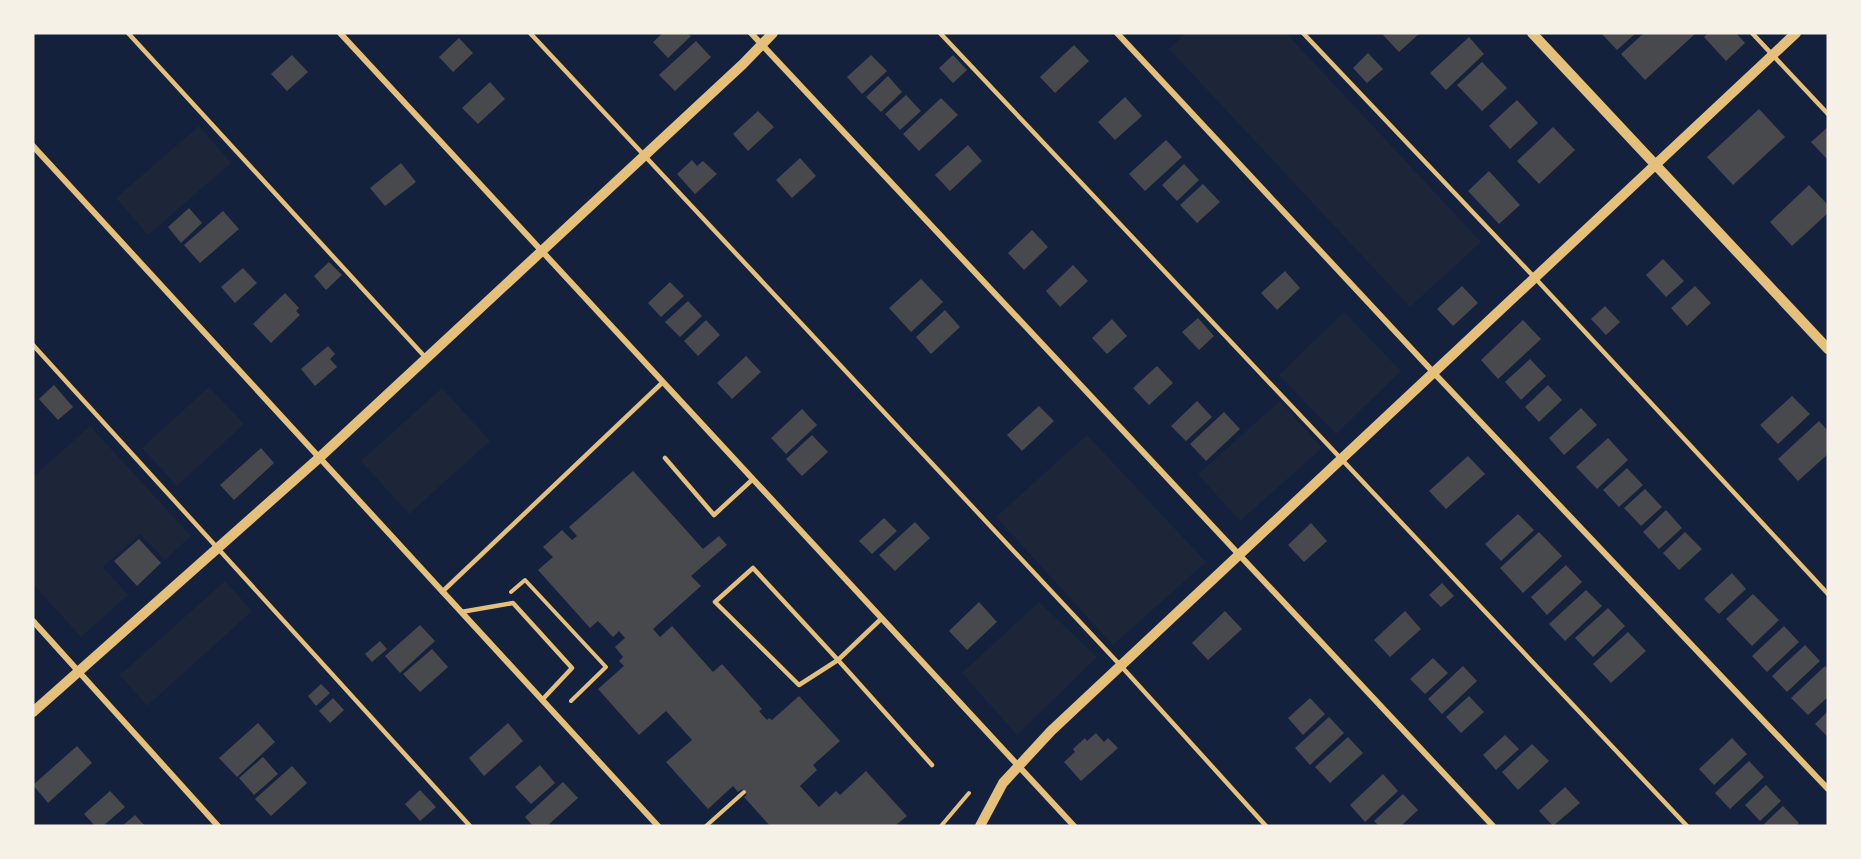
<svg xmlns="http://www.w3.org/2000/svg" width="1861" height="859" viewBox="0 0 1861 859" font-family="'Nunito Sans',sans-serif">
  <rect width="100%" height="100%" fill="#14213d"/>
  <!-- green -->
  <path fill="#1d2539" d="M1186,33H1286L1481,242L1410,307L1169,49Z
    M199,126L231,163L148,235L116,198Z
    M1344,312L1401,371L1336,434L1279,375Z
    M209,387L244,424L177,486L142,448Z
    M442,388L490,441L409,514L361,461Z
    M1280,401L1322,448L1240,521L1198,474Z
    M90,426L191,536L165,560L140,534L103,567L128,595L81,637L33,584V477Z
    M1087,435L1206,562L1113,645L996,517Z
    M225,581L252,611L147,706L120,675Z
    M1039,602L1097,657L1017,735L962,673Z"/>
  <!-- building -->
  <path fill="#48494c" d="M663,33H687L691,36L668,58L653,42Z
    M1386,33H1420L1399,52L1383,35Z
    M1601,33H1636L1617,50Z
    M1644,33H1696L1645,80L1621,54Z
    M1708,33H1736L1745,43L1726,61L1704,37Z
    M1469,37L1484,54L1446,90L1430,73Z
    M459,38L473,53L453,72L439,57Z
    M696,41L711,57L675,91L659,75Z
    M1074,45L1089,61L1055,93L1040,77Z
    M1368,53L1383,69L1367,83L1353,68Z
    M292,55L308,72L287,91L271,74Z
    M871,55L887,71L862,94L847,77Z
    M953,55L967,70L953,83L939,68Z
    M1482,62L1507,88L1482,111L1457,85Z
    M888,76L902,92L881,112L866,97Z
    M490,82L505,99L478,124L462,108Z
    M906,95L921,111L900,130L885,114Z
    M1125,97L1142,116L1115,140L1098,122Z
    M941,98L958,115L919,151L903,134Z
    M1517,100L1538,123L1510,149L1489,126Z
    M1759,109L1785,137L1733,185L1707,157Z
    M758,111L774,127L748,151L733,134Z
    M1553,127L1575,150L1539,184L1517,161Z
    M1828,127V158L1827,159L1811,142Z
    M1166,140L1182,157L1145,191L1129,174Z
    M968,145L982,161L950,191L935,175Z
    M800,158L816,176L792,198L776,180Z
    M692,160L697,166L703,161L717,174L695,194L677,174Z
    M401,163L416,182L385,206L370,188Z
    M1184,164L1199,180L1177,201L1162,185Z
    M1489,171L1520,205L1499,224L1468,191Z
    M1203,184L1220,202L1197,223L1180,205Z
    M1809,185L1828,205V213L1792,246L1770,222Z
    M189,208L202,223L181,243L168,227Z
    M223,211L239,229L200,263L184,245Z
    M1032,230L1048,247L1024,270L1008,253Z
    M1663,259L1684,281L1666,297L1646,275Z
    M329,262L342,275L326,290L314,276Z
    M1073,265L1088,281L1060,307L1046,291Z
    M243,268L257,283L235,303L221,287Z
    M1285,271L1300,288L1277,310L1261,293Z
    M921,279L943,302L911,332L889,308Z
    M670,282L684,296L661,317L648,303Z
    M1462,286L1478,303L1453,326L1437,309Z
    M1695,286L1711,303L1687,326L1671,308Z
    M285,293L299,308L296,311L300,315L271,343L253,324Z
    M688,301L702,316L680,337L665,322Z
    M1605,306L1620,322L1606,335L1591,319Z
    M945,310L960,327L931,354L916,337Z
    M1198,318L1214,336L1199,350L1182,332Z
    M1112,319L1127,336L1107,354L1092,338Z
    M706,320L720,335L698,356L684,341Z
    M1523,320L1541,339L1498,379L1481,360Z
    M328,346L335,354L330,359L337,367L315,386L301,369Z
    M746,356L761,372L732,399L717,383Z
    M1530,359L1546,376L1521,400L1505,382Z
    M1157,366L1173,383L1149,405L1133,388Z
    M54,385L73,407L58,420L39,399Z
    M1548,385L1562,400L1539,422L1525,407Z
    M1792,396L1810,414L1778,444L1760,425Z
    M1197,401L1212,417L1186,441L1171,426Z
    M1039,406L1054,421L1022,451L1007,435Z
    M1581,408L1597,425L1564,455L1549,438Z
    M802,409L817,425L786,454L771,438Z
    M1224,412L1240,429L1206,461L1190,444Z
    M1819,421L1828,431V454L1798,481L1778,459Z
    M812,435L828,452L802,476L786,459Z
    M1608,438L1628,460L1597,489L1576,467Z
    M261,448L274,463L234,500L220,485Z
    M1468,456L1485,474L1446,509L1429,491Z
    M1627,468L1643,485L1619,507L1603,490Z
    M633,471L703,549L719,536L727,545L691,576L701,586L653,629L660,637L672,626L713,672L722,664L762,709L759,711L767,720L769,718L772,720L799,696L840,741L813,765L817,770L800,786L819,807L836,791L840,795L866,771L907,816L895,826H770L744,797L747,795L742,789L738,792L733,786L708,809L666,762L692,740L666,711L639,735L598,689L624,666L619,661L623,657L615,647L625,638L619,631L613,637L598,621L590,628L538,570L553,557L543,547L562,530L572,540L577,536L569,527Z
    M1645,489L1662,507L1641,526L1624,508Z
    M1666,510L1682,528L1659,549L1643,532Z
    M1518,514L1534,530L1501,561L1485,544Z
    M884,518L897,531L872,554L859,541Z
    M915,522L930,538L895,571L879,555Z
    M1311,523L1327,541L1304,562L1288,545Z
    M1539,532L1562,556L1523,593L1500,568Z
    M1685,532L1702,549L1679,570L1663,553Z
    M139,539L161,563L137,586L114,561Z
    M1566,565L1582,582L1547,615L1531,597Z
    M1732,573L1746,589L1719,614L1704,599Z
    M1442,583L1454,596L1441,607L1429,595Z
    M1586,590L1602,606L1565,641L1549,624Z
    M1753,594L1779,620L1752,646L1726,619Z
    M979,602L997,622L967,650L949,631Z
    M1608,608L1625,626L1593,657L1575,638Z
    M1225,611L1242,629L1208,660L1192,643Z
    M1405,611L1421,629L1390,657L1374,640Z
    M420,625L435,641L400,673L385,656Z
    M1784,626L1799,642L1767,672L1752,656Z
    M1628,632L1646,651L1611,683L1593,664Z
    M380,641L387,649L372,662L365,654Z
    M1805,645L1820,661L1787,692L1772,676Z
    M432,649L448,667L420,692L403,674Z
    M1433,658L1448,673L1425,694L1410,679Z
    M1463,666L1477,681L1442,714L1428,699Z
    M1825,666L1828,669V697L1808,715L1791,698Z
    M321,684L330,693L316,706L308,696Z
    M1469,696L1484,712L1461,733L1446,717Z
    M333,698L344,710L330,723L319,711Z
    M1310,698L1325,714L1303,735L1288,718Z
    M1828,711V737L1815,724Z
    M1329,717L1344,733L1310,765L1295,748Z
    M258,723L275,742L237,777L219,758Z
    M508,723L523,741L484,776L469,758Z
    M1096,733L1104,742L1108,738L1118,748L1081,781L1064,762L1075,752L1073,749L1085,738L1087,741Z
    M1505,735L1519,749L1496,770L1483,755Z
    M1348,737L1363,753L1330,783L1315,767Z
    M1732,738L1747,754L1714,785L1699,769Z
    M1532,744L1549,761L1518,790L1502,772Z
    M77,746L92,763L48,803L33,785Z
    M263,757L278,774L254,795L239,778Z
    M1749,761L1764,777L1730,809L1715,793Z
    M540,765L555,783L531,804L515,787Z
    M292,766L307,783L271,816L255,799Z
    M1383,774L1398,791L1365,822L1350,805Z
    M563,782L578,798L547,826H533L525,817Z
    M1766,785L1781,801L1760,821L1745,805Z
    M1565,787L1580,803L1553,826L1539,811Z
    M420,790L436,807L420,821L405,804Z
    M110,791L125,807L103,826H95L84,814Z
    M1403,794L1418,810L1401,826H1379L1374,821Z
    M1783,806L1799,823L1796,826H1762Z
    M135,815L145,826H122Z"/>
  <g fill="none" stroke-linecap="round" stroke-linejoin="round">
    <!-- path -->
    <path stroke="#e5c07b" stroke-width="4" d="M511,592L525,580L606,667L571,701
      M706,826L744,792
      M941,826L969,793"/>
    <!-- service -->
    <path stroke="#e5c07b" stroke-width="4.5" d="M128,33L426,358
      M530,33L1121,666L1266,826
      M940,33L1687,826
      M1303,33L1535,278L1828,594
      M1752,33L1828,114
      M33,345L470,826
      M665,458L714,515L753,479
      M442,592L663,382
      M461,612L513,603L572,668L542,700
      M882,618L838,660L753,568L715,602L799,685L838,660L932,765"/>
    <!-- minor -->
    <path stroke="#e5c07b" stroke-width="6" d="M340,33L1074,826
      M751,33L1493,826
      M1117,33L1434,373L1828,789
      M33,146L658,826
      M33,621L218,826"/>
    <!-- tertiary -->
    <path stroke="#e5c07b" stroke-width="10" d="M1532,33L1828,349
      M33,712L319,458L743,64L773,33
      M980,826L1003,783L1051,731L1796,33"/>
  </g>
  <!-- border -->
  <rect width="1861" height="859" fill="none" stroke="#f6f1e7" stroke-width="69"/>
</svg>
